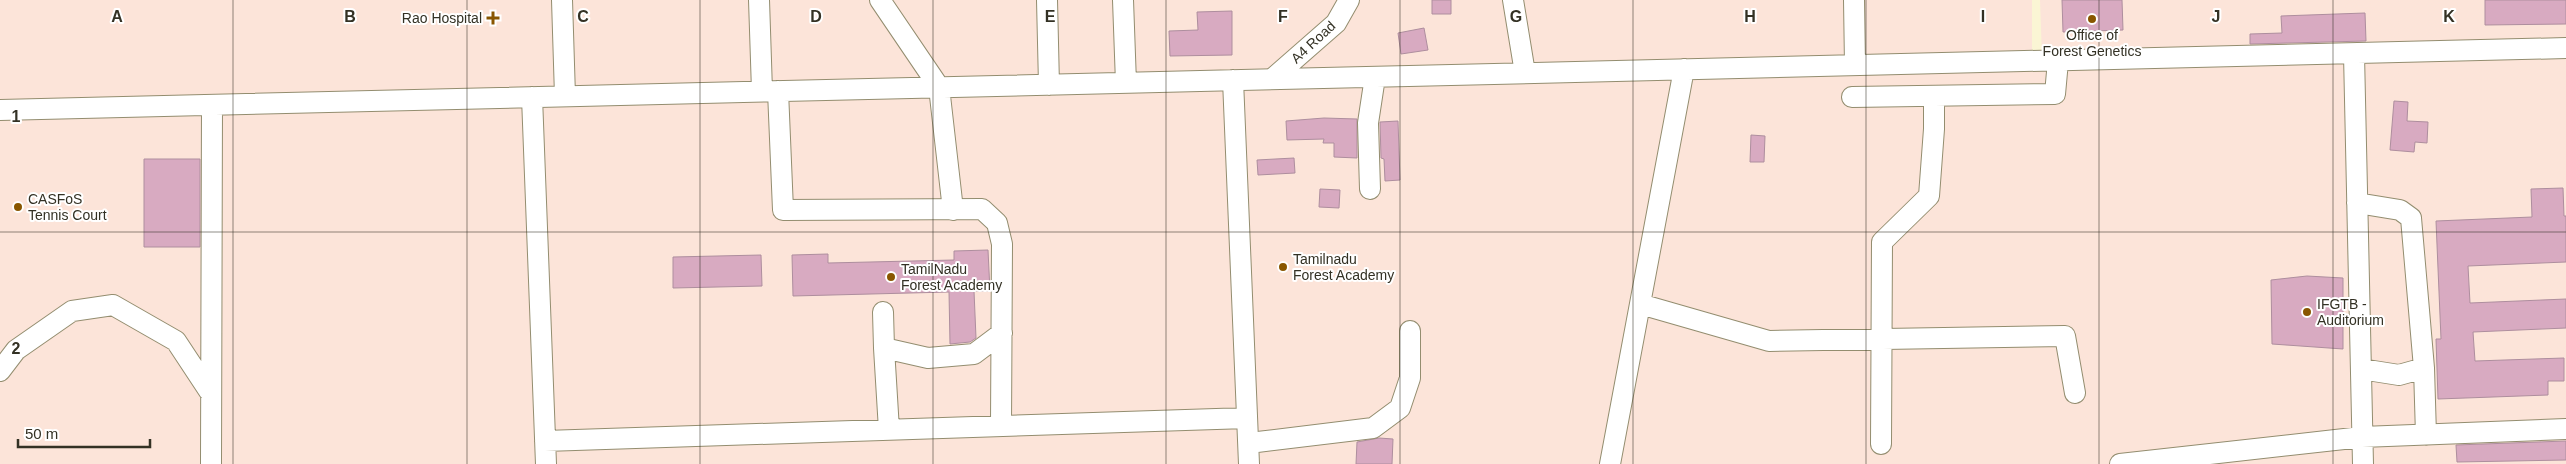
<svg xmlns="http://www.w3.org/2000/svg" width="2566" height="464" viewBox="0 0 2566 464" font-family="Arial,sans-serif">
  <rect width="100%" height="100%" fill="#faf5d4"/>
  <!-- education -->
  <path fill="#fce4d9" d="M0,0H2032V70L2566,56V464H0Z
    M2040,0H2566V45L2042,57Z"/>
  <!-- building -->
  <path fill="#d8aac1" stroke="#ae8e9e" d="M1432,0H1451V14H1432Z
    M2062,0H2122L2123,30L2063,32Z
    M2485,0H2566V24L2485,25Z
    M1232,11V55L1170,56L1169,31L1198,30L1197,12Z
    M2365,13L2366,41L2250,44V34L2282,33L2281,16Z
    M1424,28L1428,50L1401,54L1398,33Z
    M2394,101L2408,102L2407,121L2428,122L2427,143L2415,142L2414,152L2390,150Z
    M1324,118L1357,119V158L1334,157V143H1323L1324,139L1287,140L1286,121Z
    M1398,121L1400,180L1385,181L1384,159L1381,158L1380,122Z
    M1751,135L1765,136L1764,162H1750Z
    M1294,158L1295,173L1258,175L1257,160Z
    M144,159H200V247H144Z
    M2563,188L2564,216H2566V262L2468,266L2470,303L2566,299V328L2473,332L2475,361L2564,358V381H2548V395L2438,399L2436,339H2441L2436,221L2532,217L2531,189Z
    M1320,189L1340,190L1339,208L1319,207Z
    M988,250L990,291H974L976,338L970,342L950,344L949,292L793,296L792,255L828,254V263L954,260V251Z
    M761,255L762,286L673,288V257Z
    M2307,276L2343,278V349L2272,344L2271,280Z
    M1379,438L1393,439L1392,464H1356L1357,442Z
    M2566,441V460L2457,462L2456,445Z"/>
  <g fill="none" stroke-linecap="round" stroke-linejoin="round">
    <!-- minor casing -->
    <g stroke="#938d6f" stroke-width="22">
      <path id="minor" d="M562,0L565,96
        M759,0L762,91
        M880,0L939,87L953,210
        M1047,0L1049,85
        M1123,0L1126,83
        M1513,0L1525,73
        M1854,0L1855,65
        M2354,54L2363,464
        M1272,79L1336,23L1349,0
        M1233,80L1249,464
        M778,91L783,210L982,209L997,223L1002,244L1001,426
        M532,97L546,464
        M1852,97L2055,94L2058,61
        M0,110L2566,48
        M1370,189L1368,123L1375,77
        M2357,203L2400,210L2411,218L2424,368L2426,435
        M1640,304L1769,341L2065,336L2075,393
        M883,312L884,348
        M2361,369L2399,375L2424,368
        M0,371L16,350L72,311L113,305L176,341L209,391
        M889,430L884,348L928,358L974,354L1002,333
        M545,441L1247,418
        M1249,443L1373,428L1400,408L1410,378V331
        M1881,444L1882,242L1929,196L1934,129V96
        M211,464L212,105
        M1610,464L1684,69
        M2120,464L2362,437L2566,429"/>
    </g>
    <!-- minor -->
    <use href="#minor" stroke="#fff" stroke-width="20"/>
  </g>
  <!-- grid -->
  <path fill="none" stroke="#333124" stroke-width="1" stroke-opacity="0.55" d="M233,0V464M467,0V464M700,0V464M933,0V464M1166,0V464M1400,0V464M1633,0V464M1866,0V464M2099,0V464M2333,0V464M0,232H2566"/>
  <!-- markers -->
  <g fill="#895600" stroke="#fff" stroke-width="2">
    <path d="M490.5 10.5h5v5h5v5h-5v5h-5v-5h-5v-5h5z"/>
    <circle cx="2092" cy="19" r="5"/>
    <circle cx="18" cy="207" r="5"/>
    <circle cx="1283" cy="267" r="5"/>
    <circle cx="891" cy="277" r="5"/>
    <circle cx="2307" cy="312" r="5"/>
  </g>
  <g text-anchor="middle" dominant-baseline="central" stroke-width="4" stroke-linejoin="round" paint-order="stroke">
    <!-- poi labels -->
    <g font-size="14" fill="#333124" stroke="#fff" text-anchor="start">
      <text x="482" y="18" text-anchor="end">Rao Hospital</text>
      <text x="2092" y="35" text-anchor="middle">Office of<tspan x="2092" dy="16">Forest Genetics</tspan></text>
      <text x="28" y="199">CASFoS<tspan x="28" dy="16">Tennis Court</tspan></text>
      <text x="1293" y="259">Tamilnadu<tspan x="1293" dy="16">Forest Academy</tspan></text>
      <text x="901" y="269">TamilNadu<tspan x="901" dy="16">Forest Academy</tspan></text>
      <text x="2317" y="304">IFGTB -<tspan x="2317" dy="16">Auditorium</tspan></text>
    </g>
    <!-- street labels -->
    <g font-size="14" fill="#333124" stroke="#fff">
      <text transform="translate(1313 42) rotate(-43)">A4 Road</text>
    </g>
  </g>
  <g font-size="16" text-anchor="middle" font-weight="bold" fill="#333124" stroke="#fff" stroke-width="4" stroke-linejoin="round" paint-order="stroke">
    <text x="117" y="22">A</text>
    <text x="350" y="22">B</text>
    <text x="583" y="22">C</text>
    <text x="816" y="22">D</text>
    <text x="1050" y="22">E</text>
    <text x="1283" y="22">F</text>
    <text x="1516" y="22">G</text>
    <text x="1750" y="22">H</text>
    <text x="1983" y="22">I</text>
    <text x="2216" y="22">J</text>
    <text x="2449" y="22">K</text>
    <text x="16" y="122">1</text>
    <text x="16" y="354">2</text>
  </g>
  <!-- scale -->
  <path d="M18 439v8h132v-8" fill="none" stroke="#333124" stroke-width="2.5"/>
  <text x="25" y="439" font-size="15" fill="#333124" stroke="#ffffff" stroke-width="4" paint-order="stroke">50 m</text>
</svg>
